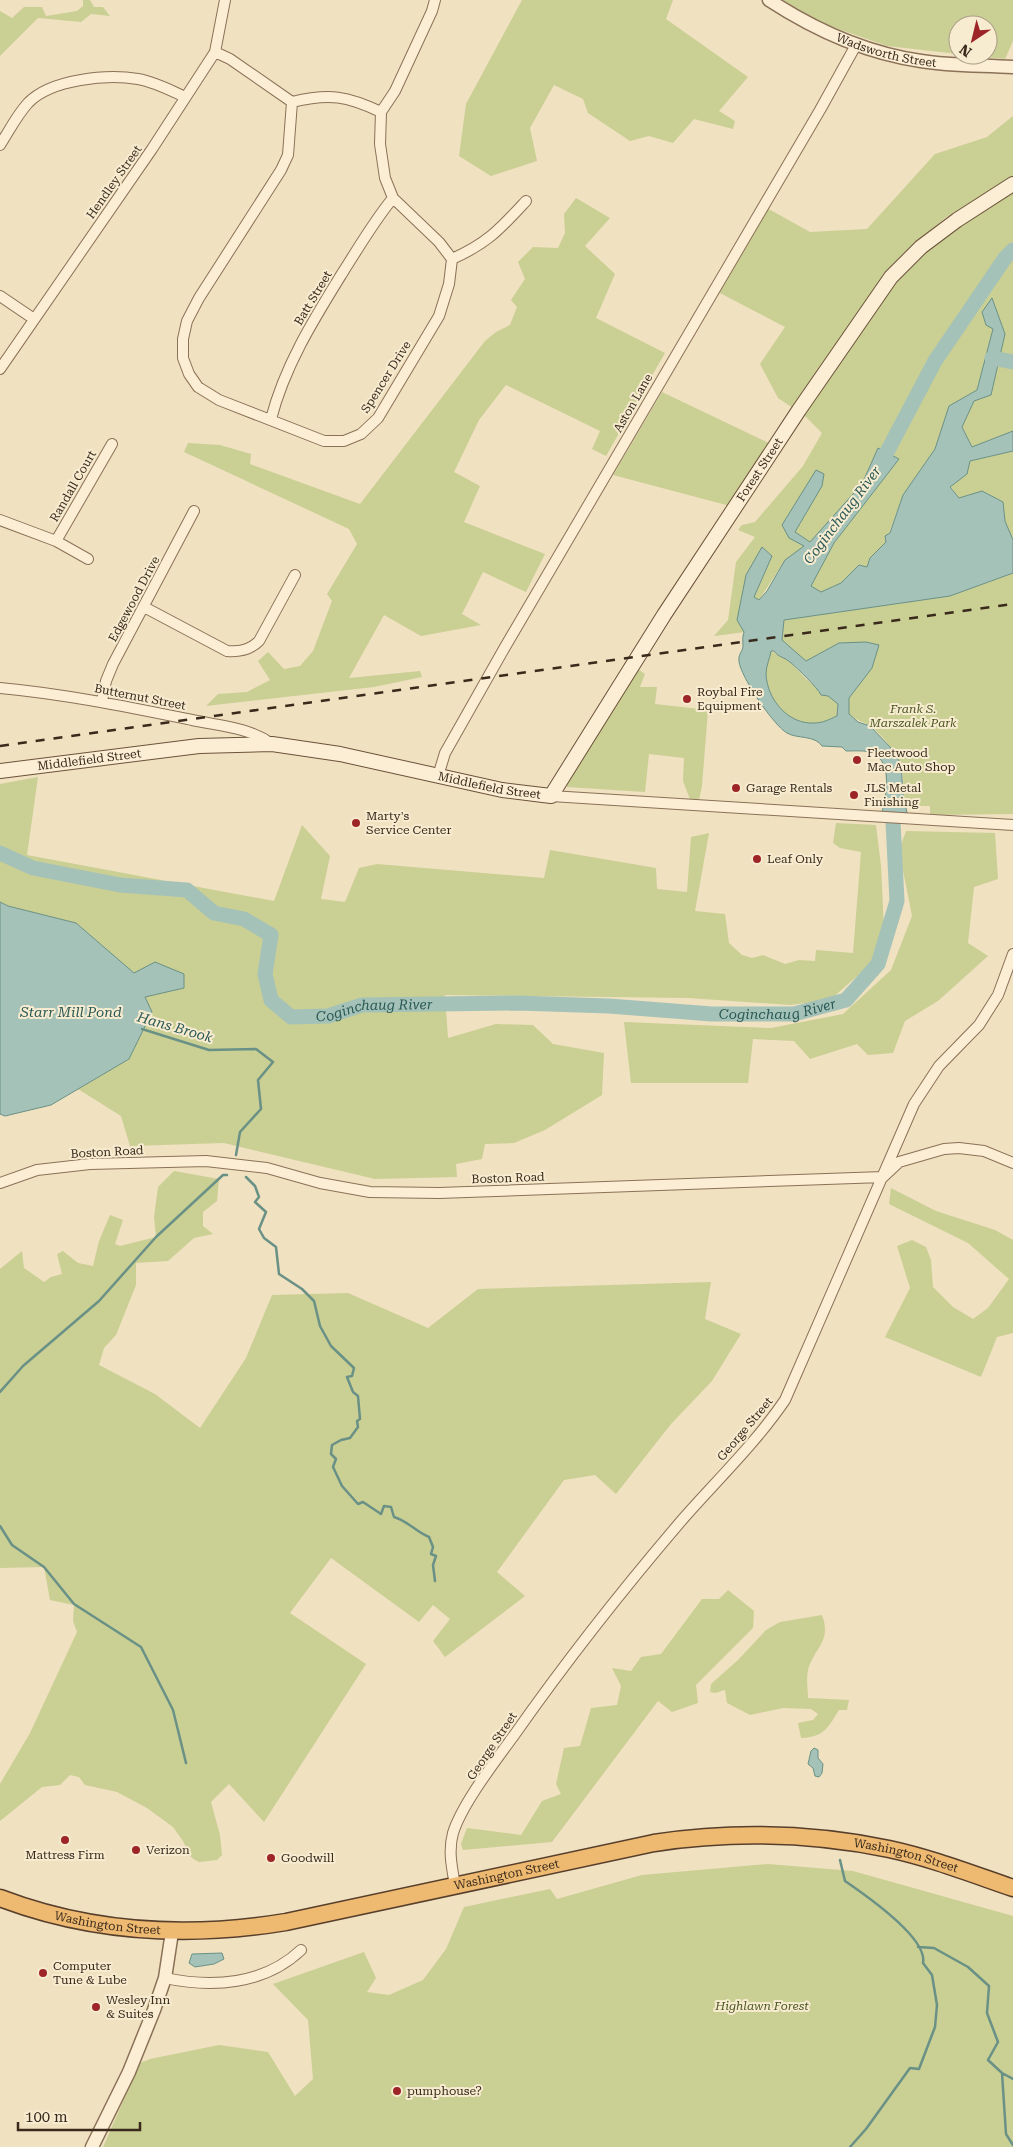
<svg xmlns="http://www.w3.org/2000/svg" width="1013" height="2147" viewBox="0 0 1013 2147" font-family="'Roboto Serif',serif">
  <rect width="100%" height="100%" fill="#f0e1c0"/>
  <!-- green -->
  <path fill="#cacf94" d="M83,0H90L94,7H103L110,16L91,14L81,22L38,18L0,56V11L12,18L24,7H42L46,16L77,11L83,6Z
    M522,0H673L666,19L748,77L719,111L735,121L733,129L694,119L673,143L649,136L630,141L588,113L583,99L554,85L530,128L537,161L491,176L459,156L466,104Z
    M783,0H1013V41L1005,59L968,55H988V25H958V54L887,46L810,19Z
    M1013,116V176L945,218L902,255L880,282L793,408L778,398L760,364L785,327L718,292L765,207L810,232L867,229L935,154L987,137Z
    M1013,191V431L972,447L962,426L1005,334L992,298L993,329L977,390L949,406L935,449L903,495L886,542L871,558L867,567L859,565L841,583L821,592L811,586L834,543L899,459L878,448L862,484L810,542L785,560L759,600L754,597L772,556L762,547L745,632L714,636L728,620L736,562L755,537L738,530L742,525L755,522L803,466L822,433L804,415L889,290L927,251L972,217Z
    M576,198L610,218L585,246L615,274L596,318L665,353L606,456L592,449L600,431L506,385L479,420L454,472L480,486L464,522L545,554L526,592L483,572L462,614L481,625L421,636L384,615L349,678L420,671L422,677L374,687L206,706L218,694L247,692L270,680L258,661L268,652L284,669L300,666L313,651L332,601L327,594L357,544L349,529L184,452L188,443L220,445L251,454L250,464L360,504L485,341L496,332L510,325L517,307L511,300L525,279L518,262L533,247L558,248L565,233L564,214Z
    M662,392L771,444L730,506L613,475Z
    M1013,451V540L1005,521L1003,502L982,491L959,498L950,486L967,474L970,461Z
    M1013,573V814L930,815V806H906C902,793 905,774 900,762C896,753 879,731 870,726C860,720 859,722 849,714V698L872,668L839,643L806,661L782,640L784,620L950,596Z
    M771,651L789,661L807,680L838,704L837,716C830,719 823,723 815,723C788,725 767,699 766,673C766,666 770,658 771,651Z
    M639,670L645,674L640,687H657L655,704L708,710L702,786L699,800L691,802L683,781L684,758L649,754L645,792L567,787V781L635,672Z
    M38,777L27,855L274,901L302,825L330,856L321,899L345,902L359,868L377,864L544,878L550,850L656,868L657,889L687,892L691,837L709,833L695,911L725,914L729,943L742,955L752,958L763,955L785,964L799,960L815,961L816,950L853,953L861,852L840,848L833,843L836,823L876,825L881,866L884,929L874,961L830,1000L790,1005L688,998L445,995L448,1038L496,1024L533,1025L553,1044L604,1053L602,1095L545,1130L514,1143L485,1144L482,1159L456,1164L457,1177L375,1179L224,1143L130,1146L121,1116L78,1089L129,1059L145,997L184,988L134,973L76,923L8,906L0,902V784Z
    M906,831L995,833L998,879L974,887L968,943L988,956L938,1001L905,1021L893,1053L868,1055L857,1044L810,1059L794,1041L753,1039L748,1083H631L624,1022L771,1028L843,1014L891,970L912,916L899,850Z
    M174,1171L219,1179L217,1201L203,1212V1226L213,1234L194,1238L168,1261L136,1263V1285L116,1335L104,1348L99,1365L155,1394L200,1428L246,1358L272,1295L348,1293L428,1328L478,1289L711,1282L705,1319L741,1334L712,1381L671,1424L616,1494L595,1475L564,1480L497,1572L525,1596L445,1657L433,1641L450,1619L433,1605L419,1622L331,1558L290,1613L366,1664L264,1822L229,1784L211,1802L220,1835L222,1855L217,1860L199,1862L195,1860L190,1856L183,1841L173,1827L147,1808L117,1792L85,1785L79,1777L70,1775L60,1785L42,1787L0,1821V1784L30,1733L77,1632L73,1621L74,1605L50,1600L44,1567L0,1568V1269L22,1251L24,1268L44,1282L51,1277L62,1274L57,1254L63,1251L78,1263L93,1266L99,1241L110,1215L123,1220L115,1244L120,1246L156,1237L154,1217L158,1187Z
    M891,1188L936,1211L995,1230L1013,1240V1333L997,1337L981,1377L885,1337L910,1288L897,1246L912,1240L926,1247L931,1260L933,1287L953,1307L973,1319L988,1308L1009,1279L968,1243L889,1204Z
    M728,1590L754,1611L753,1628L696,1685L698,1703L672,1712L658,1701L552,1842L463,1850L461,1844L467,1828L521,1835L542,1801L561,1794L556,1784L564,1748L580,1746L591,1708L617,1705L621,1686L612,1668L631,1671L641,1657L661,1654L702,1599H719Z
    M822,1615C832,1642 814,1648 808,1670C806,1679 808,1690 808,1698L849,1700L847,1710H839C828,1728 824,1737 801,1738L798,1723L813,1720L818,1714L811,1709L783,1708L750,1715L727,1703L725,1690L715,1693L710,1692L711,1684L738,1660L766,1630L780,1622Z
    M768,1864L853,1871L1013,1916V2147H103L140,2063L150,2059L219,2045L268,2052L295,2096L313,2079L308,2020L273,1984L364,1952L376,1978L367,1992L389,1995L423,1980L446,1949L464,1907L550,1889L557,1899L642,1875Z"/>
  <!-- water -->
  <path fill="#a4c2b8" stroke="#6a9186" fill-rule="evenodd" d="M992,298L1005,334L991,395L974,401L962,427L972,447L1013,431V451L970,461L967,474L950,487L959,498L982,491L1003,502L1005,521L1013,540V573L950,596L784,620L782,640L806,661L839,643L866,642L879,645L872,668L849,698V714L858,722L870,726L891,748L901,764L903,794L907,813L882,812C886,796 893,763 873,753C867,750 853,751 846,751L842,747L822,746C815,735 797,739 787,733C774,726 740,676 739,661C738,655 742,652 743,647C743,641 742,638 744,632L737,620L746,575L762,547L772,556L754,597L759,600L767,591L785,560L804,546L789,538L782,525L816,470L824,474L822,486L795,532L810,542L862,484L878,448L899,459L834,543L811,586L821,592L841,583L859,565L867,567L870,558L886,542L885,536L890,533L903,495L935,449L949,406L977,390L993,329L986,325L982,312ZM771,651H774C778,657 784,657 790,662C797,668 818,688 821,695L828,696L838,704L837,716C830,719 823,723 815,723C788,725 767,699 766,674C766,666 770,658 771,651Z
    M0,902L8,906L76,923L134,973L155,962L184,974V988L145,997L152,1012L129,1059L51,1105L5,1116L0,1114Z
    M814,1748L818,1750V1758L823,1764L822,1773L819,1777L815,1776L813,1768L808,1764L811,1751Z
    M222,1953L224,1959L214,1964L195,1967L189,1963L192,1954Z"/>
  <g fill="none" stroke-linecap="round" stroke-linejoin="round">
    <!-- stream -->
    <path stroke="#6a9186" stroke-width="2.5" d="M142,1029L209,1050L256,1049L273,1062L258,1080L261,1109L240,1132L236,1155
      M246,1177L255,1186L259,1197L255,1202L266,1212L259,1229L264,1238L276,1247L279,1274L302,1289L314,1301L320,1326L331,1346L354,1368L352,1376L347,1377L353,1392L358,1396L360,1419L357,1421L358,1427L350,1438L341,1440L332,1445L331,1454L336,1459L333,1467L342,1486L358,1504L363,1502L381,1514L384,1506L391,1507L394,1517C408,1521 416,1532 429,1537L433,1547L431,1554L436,1556L433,1565L435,1581
      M0,1392L23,1366L99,1301L156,1237L223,1175H227
      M0,1526L12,1545L44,1567L74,1604L141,1647L173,1710L186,1763
      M840,1860L845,1881C864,1894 928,1938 923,1963L932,1975L937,2005L935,2027L919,2069L910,2068L866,2129L850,2147
      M918,1947L934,1948L968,1967L989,1986L987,2013L998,2042L988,2060L1002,2073L1006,2134L1013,2145
      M1002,2073L1013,2079"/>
    <!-- river -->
    <g stroke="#a4c2b8" stroke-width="15">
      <path d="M992,358L1013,362"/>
      <path d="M878,469L935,361L1005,258L1013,250"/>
      <path id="s1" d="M0,853L33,868L120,885L187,890L214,913L244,919L271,935L265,974L271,1000L291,1017L328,1016L362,1005L518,1003L609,1006L712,1014H794L846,1000L878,964L897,901L892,802"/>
    </g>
    <!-- minor casing -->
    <g stroke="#8b7157" stroke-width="12">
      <path id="minor" d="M215,52L230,59L292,102C330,93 347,96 381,112
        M292,102L288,155L281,170L199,298L187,321L183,339V358L189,374L198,387L219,400L324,441H344L361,434L378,418L439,316L449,284L452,259L439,242L393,198L385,178L380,144L381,112L395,91L432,11L435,0
        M0,145C9,131 17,115 28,103C51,79 107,74 138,79C155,82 170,90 185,97
        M452,259C488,243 500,229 526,201
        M0,296L34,319
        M0,369L152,149L215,52L225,0
        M271,419C285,365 314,319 343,272C359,247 374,221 393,198
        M0,520L56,541L88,559
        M56,541L112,444
        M144,607L227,651C240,652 250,650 259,641L295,575
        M0,688C65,694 128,707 192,720C220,726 248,727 272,744
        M102,701L106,681L113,664L194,511
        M438,776L445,753L505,647L820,110L856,45
        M551,796L1013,825
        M0,1183L37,1170L90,1164L206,1161L267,1168L320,1183L370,1192L439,1193L883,1177L899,1162L944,1149L959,1148L984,1151L1013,1163
        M455,1885C452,1868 448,1851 453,1833C462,1804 496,1760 515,1734C567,1660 623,1589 682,1520C717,1480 755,1444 785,1400L914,1104L939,1066L979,1025L998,995L1013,954
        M165,1978C212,1988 264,1985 301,1950"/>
    </g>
    <!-- tertiary casing -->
    <g stroke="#8b7157" stroke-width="15">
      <g id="tertiary">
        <path id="s2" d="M769,0C815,30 865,53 921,61C951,66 982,65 1013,67"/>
        <path d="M92,2147L129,2072L154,2010L165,1978L172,1932"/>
      </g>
    </g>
    <!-- secondary casing -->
    <g stroke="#6c523a" stroke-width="16">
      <g id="secondary">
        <path id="s3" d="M0,771L199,746L272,744L340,754L502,790L551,796L664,615L799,410L891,277L921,247L957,220L1013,184"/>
      </g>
    </g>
    <!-- trunk casing -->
    <g stroke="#583f2c" stroke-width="19">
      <g id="trunk">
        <path id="s4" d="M0,1898C92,1933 189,1938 286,1922L654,1843C733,1831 811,1833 889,1849C931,1858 972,1874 1013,1888"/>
      </g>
    </g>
    <!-- minor -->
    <use href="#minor" stroke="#fbeed4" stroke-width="10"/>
    <!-- tertiary -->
    <use href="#tertiary" stroke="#fbeed4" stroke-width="12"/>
    <!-- secondary -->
    <use href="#secondary" stroke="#fbeed4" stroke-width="14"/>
    <!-- trunk -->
    <use href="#trunk" stroke="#eeba71" stroke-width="16"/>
    <!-- rail -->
    <path stroke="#392a1c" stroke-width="2.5" stroke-dasharray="9 9" stroke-linecap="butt" d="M0,746L1013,604"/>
  </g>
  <!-- markers -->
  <g fill="#9d2427" stroke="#f7ebd0" stroke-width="2">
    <circle cx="687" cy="699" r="5"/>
    <circle cx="857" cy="760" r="5"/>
    <circle cx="736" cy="788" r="5"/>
    <circle cx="854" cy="795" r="5"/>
    <circle cx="356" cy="823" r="5"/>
    <circle cx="757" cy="859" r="5"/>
    <circle cx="65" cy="1840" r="5"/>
    <circle cx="136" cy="1850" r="5"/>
    <circle cx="271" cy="1858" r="5"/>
    <circle cx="43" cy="1973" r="5"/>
    <circle cx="96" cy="2007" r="5"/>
    <circle cx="397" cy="2091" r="5"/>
  </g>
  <g text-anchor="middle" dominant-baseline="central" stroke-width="4" stroke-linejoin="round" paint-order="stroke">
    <!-- street labels -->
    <g font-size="12" fill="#392a1c" stroke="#f7ebd0">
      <text stroke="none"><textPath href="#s2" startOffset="129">Wadsworth Street</textPath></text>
      <text transform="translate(114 182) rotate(-55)">Hendley Street</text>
      <text transform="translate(313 298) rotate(-59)">Batt Street</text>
      <text transform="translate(386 377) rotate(-58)">Spencer Drive</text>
      <text transform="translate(633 403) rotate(-60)">Aston Lane</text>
      <text stroke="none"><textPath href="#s3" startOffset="945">Forest Street</textPath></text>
      <text transform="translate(73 486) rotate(-60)">Randall Court</text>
      <text transform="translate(134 599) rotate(-62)">Edgewood Drive</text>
      <text transform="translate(140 697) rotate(11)">Butternut Street</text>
      <text stroke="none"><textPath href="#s3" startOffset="90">Middlefield Street</textPath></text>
      <text stroke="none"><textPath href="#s3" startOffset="495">Middlefield Street</textPath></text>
      <text transform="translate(107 1152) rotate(-3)">Boston Road</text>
      <text transform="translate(508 1178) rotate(-2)">Boston Road</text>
      <text transform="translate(745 1429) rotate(-50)">George Street</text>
      <text transform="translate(492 1746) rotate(-56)">George Street</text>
      <text stroke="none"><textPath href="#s4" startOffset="921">Washington Street</textPath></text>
      <text stroke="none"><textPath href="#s4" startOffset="516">Washington Street</textPath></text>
      <text stroke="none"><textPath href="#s4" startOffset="111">Washington Street</textPath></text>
    </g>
    <!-- poi labels -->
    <g font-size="12" fill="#392a1c" stroke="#f7ebd0" text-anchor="start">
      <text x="697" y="692">Roybal Fire<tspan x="697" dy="14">Equipment</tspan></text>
      <text x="867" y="753">Fleetwood<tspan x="867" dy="14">Mac Auto Shop</tspan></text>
      <text x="746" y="788">Garage Rentals</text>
      <text x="864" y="788">JLS Metal<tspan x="864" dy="14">Finishing</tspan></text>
      <text x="366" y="816">Marty's<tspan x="366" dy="14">Service Center</tspan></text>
      <text x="767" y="859">Leaf Only</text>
      <text x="146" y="1850">Verizon</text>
      <text x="65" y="1855" text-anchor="middle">Mattress Firm</text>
      <text x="281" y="1858">Goodwill</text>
      <text x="53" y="1966">Computer<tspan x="53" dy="14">Tune &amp; Lube</tspan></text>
      <text x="106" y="2000">Wesley Inn<tspan x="106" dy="14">&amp; Suites</tspan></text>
      <text x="407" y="2091">pumphouse?</text>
    </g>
    <!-- park labels -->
    <g font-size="12" font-style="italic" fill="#4b5722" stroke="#f7ebd0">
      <text x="913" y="709">Frank S.<tspan x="913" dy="14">Marszalek Park</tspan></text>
      <text x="762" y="2006">Highlawn Forest</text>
    </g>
    <!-- water labels -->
    <g font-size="14" font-style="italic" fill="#2b5a56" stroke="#f7ebd0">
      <text transform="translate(842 515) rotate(-53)">Coginchaug River</text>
      <text stroke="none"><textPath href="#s1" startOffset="871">Coginchaug River</textPath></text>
      <text stroke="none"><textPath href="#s1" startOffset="466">Coginchaug River</textPath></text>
      <text x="71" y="1012">Starr Mill Pond</text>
      <text transform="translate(175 1027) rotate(16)">Hans Brook</text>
    </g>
  </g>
  <!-- north arrow -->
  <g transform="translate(973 40) rotate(215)"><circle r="24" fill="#f7ebd0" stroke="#ab9e88"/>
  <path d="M0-4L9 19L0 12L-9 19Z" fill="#9d2427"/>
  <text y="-8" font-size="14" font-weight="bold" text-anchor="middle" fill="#392a1c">N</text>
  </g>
  <!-- scale -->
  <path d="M18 2122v8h122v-8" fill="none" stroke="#392a1c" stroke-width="2.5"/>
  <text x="25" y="2122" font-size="15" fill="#392a1c" stroke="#f7ebd0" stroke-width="4" paint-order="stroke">100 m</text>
</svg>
